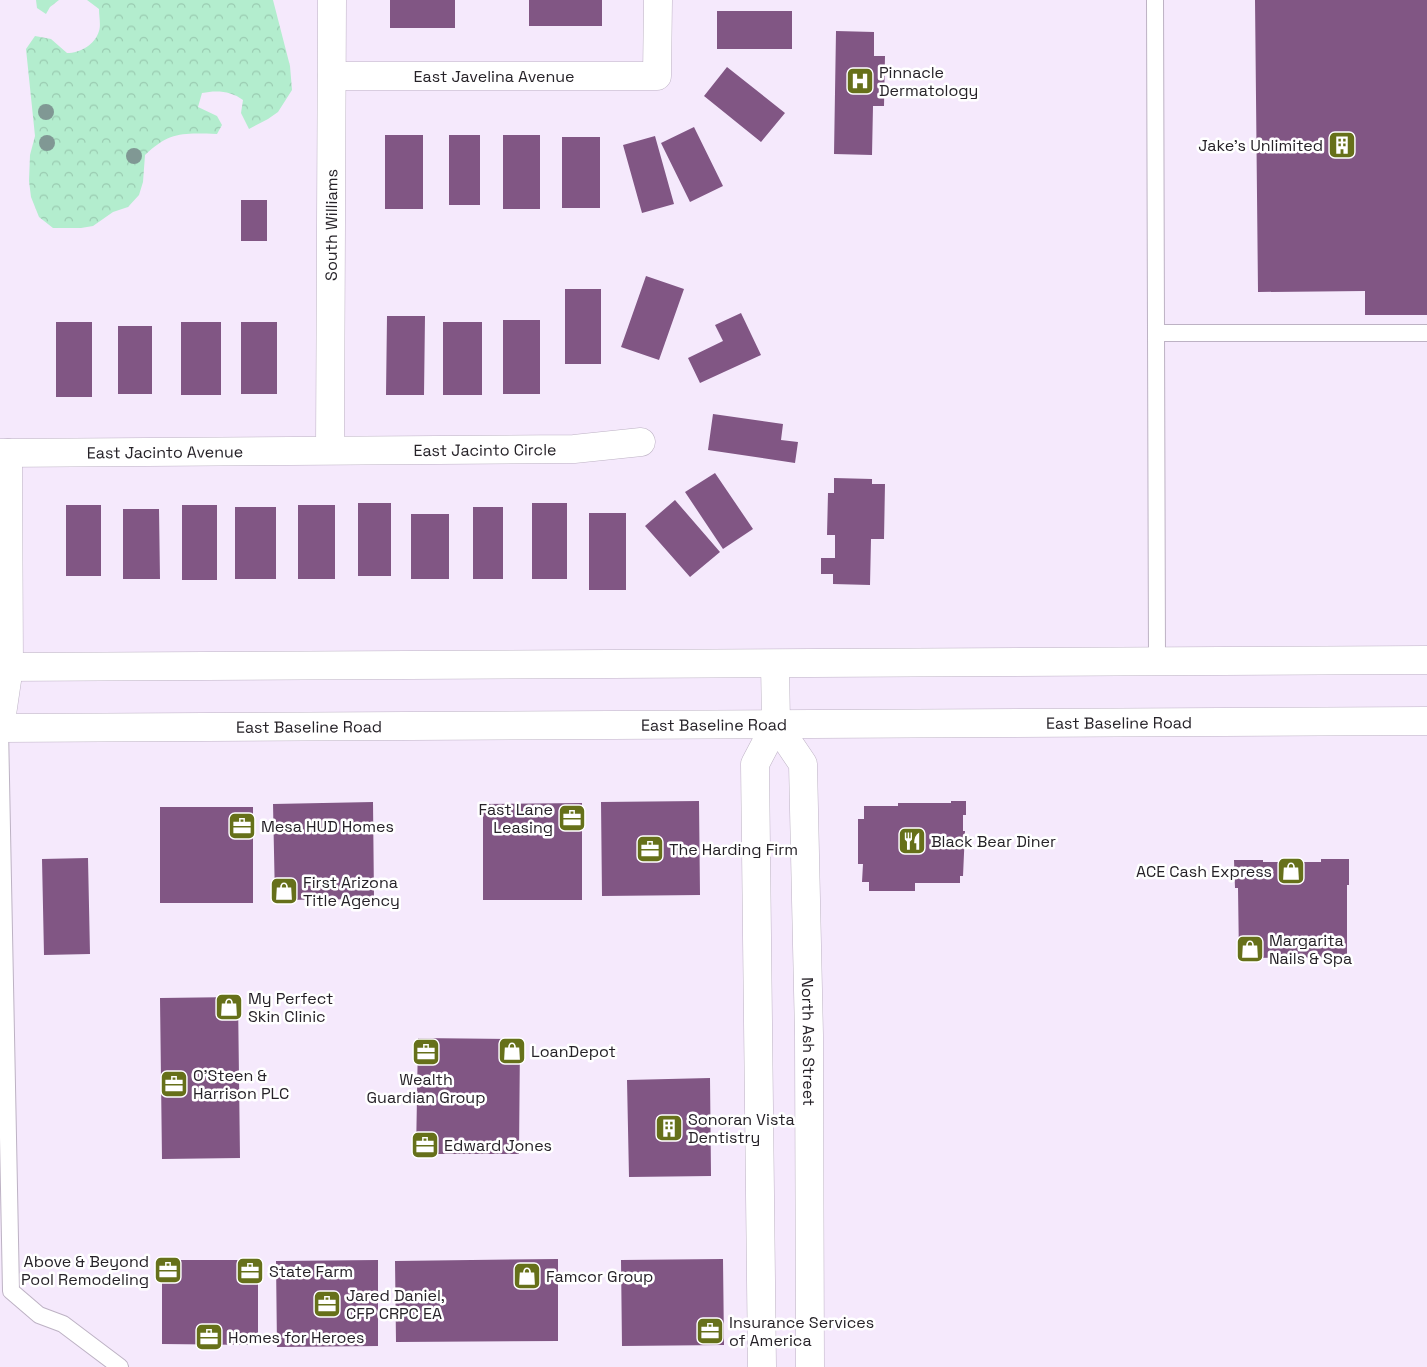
<svg xmlns="http://www.w3.org/2000/svg" width="1427" height="1367" viewBox="0 0 1427 1367" font-family="'Space Grotesk',sans-serif">
  <defs>
    <pattern id="park-crowns" width="20" height="18" patternUnits="userSpaceOnUse" patternTransform="scale(1.25)"><rect width="20" height="18" fill="#b3edce"/><path d="M2 6a3 3 0 1 1 6 0M12 15a3 3 0 1 1 6 0" fill="none" stroke="#9acbb1"/></pattern>
  </defs>
  <rect width="100%" height="100%" fill="#f5e9fc"/>
  <!-- park -->
  <path fill="url(#park-crowns)" d="M36,0H59L50,7L46,14L37,8Z
    M87,0H273L290,66L292,90L278,112L268,119L249,129L241,113L243,100C231,91 217,90 202,93L198,107L217,116L222,125L217,134C184,133 170,131 145,155L143,182L139,195L128,207L113,212L93,226L81,228H53L39,217L31,197L29,181L30,155L35,136L26,49L35,36L51,39L67,53C80,53 95,45 99,31C101,25 99,16 99,9Z"/>
  <!-- building -->
  <path fill="#815684" d="M390,0H455V28H390Z
    M529,0H602V26H529Z
    M1255,0H1427V315H1365V291L1258,292Z
    M717,11H792V49H717Z
    M836,31L874,32V56H885L884,106H873L872,155L834,154Z
    M727,67L785,113L761,142L704,96Z
    M694,127L723,186L690,202L661,143Z
    M385,135H423V209H385Z
    M449,135H480V205H449Z
    M503,135H540V209H503Z
    M655,136L674,204L642,213L623,145Z
    M562,137H600V208H562Z
    M241,200H267V241H241Z
    M646,276L684,289L659,360L621,347Z
    M565,289H601V364H565Z
    M741,313L761,355L700,383L688,358L723,341L715,325Z
    M387,316H425L424,395H386Z
    M503,320H540V394H503Z
    M56,322H92V397H56Z
    M181,322H221V395H181Z
    M241,322H277V394H241Z
    M443,322H482V395H443Z
    M118,326H152V394H118Z
    M713,414L783,424L781,440L798,442L795,463L708,450Z
    M715,473L753,529L723,549L685,492Z
    M834,478L872,479V484H885L884,539H871L870,585L833,584V574H821V558H835V535H827L828,493H834Z
    M675,500L720,552L690,577L645,526Z
    M358,503H391V576H358Z
    M532,503H567V579H532Z
    M66,505H101V576H66Z
    M182,505H217V580H182Z
    M298,505H335V579H298Z
    M235,507H276V579H235Z
    M473,507H503V579H473Z
    M123,509H159L160,579H123Z
    M589,513H626V590H589Z
    M411,514H449V579H411Z
    M699,801L700,895L602,896L601,802Z
    M951,801H966V815H963V831H965L963,876H960V883H915V891H869V882H862L863,864H858V819H864V806H898V803H951Z
    M373,802L374,899L275,900L273,804Z
    M582,803V900H483V804Z
    M160,807H253V903H160Z
    M88,858L90,954L44,955L42,859Z
    M1321,859H1349V885H1347V957L1239,958L1238,888H1235L1234,860H1263V862H1321Z
    M238,997L240,1158L162,1159L160,998Z
    M418,1038L520,1039L519,1154H416Z
    M710,1078L711,1176L629,1177L627,1080Z
    M558,1259V1341L396,1342L395,1261Z
    M723,1259L724,1345L622,1346L621,1260Z
    M162,1260H258V1345L162,1344Z
    M378,1260V1346L277,1347L276,1261Z"/>
  <g fill="none" stroke-linecap="round" stroke-linejoin="round">
    <!-- lane casing -->
    <g stroke="#bdb2c4" stroke-width="18">
      <path id="lane" d="M1155,0L1157,662
        M1156,333H1427
        M0,728L11,1291L39,1315L63,1324L120,1367"/>
    </g>
    <!-- street casing -->
    <g stroke="#bdb2c4" stroke-width="29">
      <g id="street">
        <path id="s1" d="M332,76H657L658,0"/>
        <path id="s2" d="M330,450L332,0"/>
        <path id="s3" d="M0,453L574,449L641,442"/>
        <path id="s4" d="M776,724L803,764L809,1035L810,1367"/>
        <path d="M0,728L9,667L8,453"/>
        <path d="M762,1367L755,764L776,724L775,664"/>
      </g>
    </g>
    <!-- primary casing -->
    <g stroke="#bdb2c4" stroke-width="29">
      <g id="primary">
        <path d="M0,667L1427,660"/>
        <path id="s5" d="M0,728L1427,721"/>
      </g>
    </g>
    <!-- lane -->
    <use href="#lane" stroke="#fff" stroke-width="16"/>
    <!-- street -->
    <use href="#street" stroke="#fff" stroke-width="28"/>
    <!-- primary -->
    <use href="#primary" stroke="#fff" stroke-width="28"/>
  </g>
  <!-- trees -->
  <g fill="#809894">
    <circle cx="46" cy="112" r="8"/>
    <circle cx="47" cy="143" r="8"/>
    <circle cx="134" cy="156" r="8"/>
  </g>
  <!-- icons -->
  <defs>
    <g id="hospital-square" transform="scale(1.4375)"><rect x="-9" y="-9" width="18" height="18" rx="4" fill="#66701a" stroke="#fff"/><path d="M-5-5h3v3.5h4V-5h3V5h-3V1.5h-4V5h-3Z" fill="#fff"/></g>
    <g id="building-square" transform="scale(1.4375)"><rect x="-9" y="-9" width="18" height="18" rx="4" fill="#66701a" stroke="#fff"/><path d="M-4-6H4V6H1V3H-1V6H-4ZM-2.5-4.3h1.7v1.8h-1.7ZM.8-4.3h1.7v1.8H.8ZM-2.5-1h1.7V.8h-1.7ZM.8-1h1.7V.8H.8Z" fill="#fff"/></g>
    <g id="office-square" transform="scale(1.4375)"><rect x="-9" y="-9" width="18" height="18" rx="4" fill="#66701a" stroke="#fff"/><path d="M-6-3h4V-5.5h4V-3h4V5H-6ZM-1-4.5V-3h2v-1.5ZM-6 0V1H6V0Z" fill="#fff"/></g>
    <g id="restaurant-square" transform="scale(1.4375)"><rect x="-9" y="-9" width="18" height="18" rx="4" fill="#66701a" stroke="#fff"/><path d="M-5-6h1v4h1v-4h1v4h1v-4h1v5L-1.5 .5V6h-2V.5L-5-1ZM5-6V6H3V1.5H1.5Q1.5-4 5-6Z" fill="#fff"/></g>
    <g id="shop-square" transform="scale(1.4375)"><rect x="-9" y="-9" width="18" height="18" rx="4" fill="#66701a" stroke="#fff"/><path d="M-5-2.5h2.3a2.7 3.5 0 0 1 5.4 0H5L5.5 6h-11ZM-1.5-2.5h3a1.5 2.3 0 0 0-3 0Z" fill="#fff"/></g>
  </defs>
  <g fill-rule="evenodd">
    <use href="#hospital-square" x="860" y="81"/>
    <use href="#building-square" x="1342" y="145"/>
    <use href="#office-square" x="572" y="818"/>
    <use href="#office-square" x="242" y="826"/>
    <use href="#restaurant-square" x="912" y="841"/>
    <use href="#office-square" x="650" y="849"/>
    <use href="#shop-square" x="1291" y="871"/>
    <use href="#shop-square" x="284" y="891"/>
    <use href="#shop-square" x="1250" y="949"/>
    <use href="#shop-square" x="229" y="1007"/>
    <use href="#shop-square" x="512" y="1051"/>
    <use href="#office-square" x="426" y="1052"/>
    <use href="#office-square" x="174" y="1084"/>
    <use href="#building-square" x="669" y="1128"/>
    <use href="#office-square" x="425" y="1145"/>
    <use href="#office-square" x="168" y="1270"/>
    <use href="#office-square" x="250" y="1271"/>
    <use href="#shop-square" x="527" y="1276"/>
    <use href="#office-square" x="327" y="1304"/>
    <use href="#office-square" x="710" y="1331"/>
    <use href="#office-square" x="209" y="1337"/>
  </g>
  <g text-anchor="middle" dominant-baseline="central" stroke-width="5" stroke-linejoin="round" paint-order="stroke">
    <!-- poi labels -->
    <g font-size="16" fill="#262228" stroke="#fff" text-anchor="start">
      <text x="879" y="72">Pinnacle<tspan x="879" dy="18">Dermatology</tspan></text>
      <text x="1323" y="145" text-anchor="end">Jake's Unlimited</text>
      <text x="553" y="809" text-anchor="end">Fast Lane<tspan x="553" dy="18">Leasing</tspan></text>
      <text x="261" y="826">Mesa HUD Homes</text>
      <text x="931" y="841">Black Bear Diner</text>
      <text x="669" y="849">The Harding Firm</text>
      <text x="1272" y="871" text-anchor="end">ACE Cash Express</text>
      <text x="303" y="882">First Arizona<tspan x="303" dy="18">Title Agency</tspan></text>
      <text x="1269" y="940">Margarita<tspan x="1269" dy="18">Nails &amp; Spa</tspan></text>
      <text x="248" y="998">My Perfect<tspan x="248" dy="18">Skin Clinic</tspan></text>
      <text x="531" y="1051">LoanDepot</text>
      <text x="193" y="1075">O'Steen &amp;<tspan x="193" dy="18">Harrison PLC</tspan></text>
      <text x="426" y="1079" text-anchor="middle">Wealth<tspan x="426" dy="18">Guardian Group</tspan></text>
      <text x="688" y="1119">Sonoran Vista<tspan x="688" dy="18">Dentistry</tspan></text>
      <text x="444" y="1145">Edward Jones</text>
      <text x="149" y="1261" text-anchor="end">Above &amp; Beyond<tspan x="149" dy="18">Pool Remodeling</tspan></text>
      <text x="269" y="1271">State Farm</text>
      <text x="546" y="1276">Famcor Group</text>
      <text x="346" y="1295">Jared Daniel,<tspan x="346" dy="18">CFP CRPC EA</tspan></text>
      <text x="729" y="1322">Insurance Services<tspan x="729" dy="18">of America</tspan></text>
      <text x="228" y="1337">Homes for Heroes</text>
    </g>
    <!-- street labels -->
    <g font-size="16" fill="#262228" stroke="#fff">
      <text stroke="none"><textPath href="#s1" startOffset="162">East Javelina Avenue</textPath></text>
      <text stroke="none"><textPath href="#s2" startOffset="225">South Williams</textPath></text>
      <text stroke="none"><textPath href="#s3" startOffset="485">East Jacinto Circle</textPath></text>
      <text stroke="none"><textPath href="#s3" startOffset="165">East Jacinto Avenue</textPath></text>
      <text stroke="none"><textPath href="#s5" startOffset="1119">East Baseline Road</textPath></text>
      <text stroke="none"><textPath href="#s5" startOffset="714">East Baseline Road</textPath></text>
      <text stroke="none"><textPath href="#s5" startOffset="309">East Baseline Road</textPath></text>
      <text stroke="none"><textPath href="#s4" startOffset="326">North Ash Street</textPath></text>
    </g>
  </g>
</svg>
